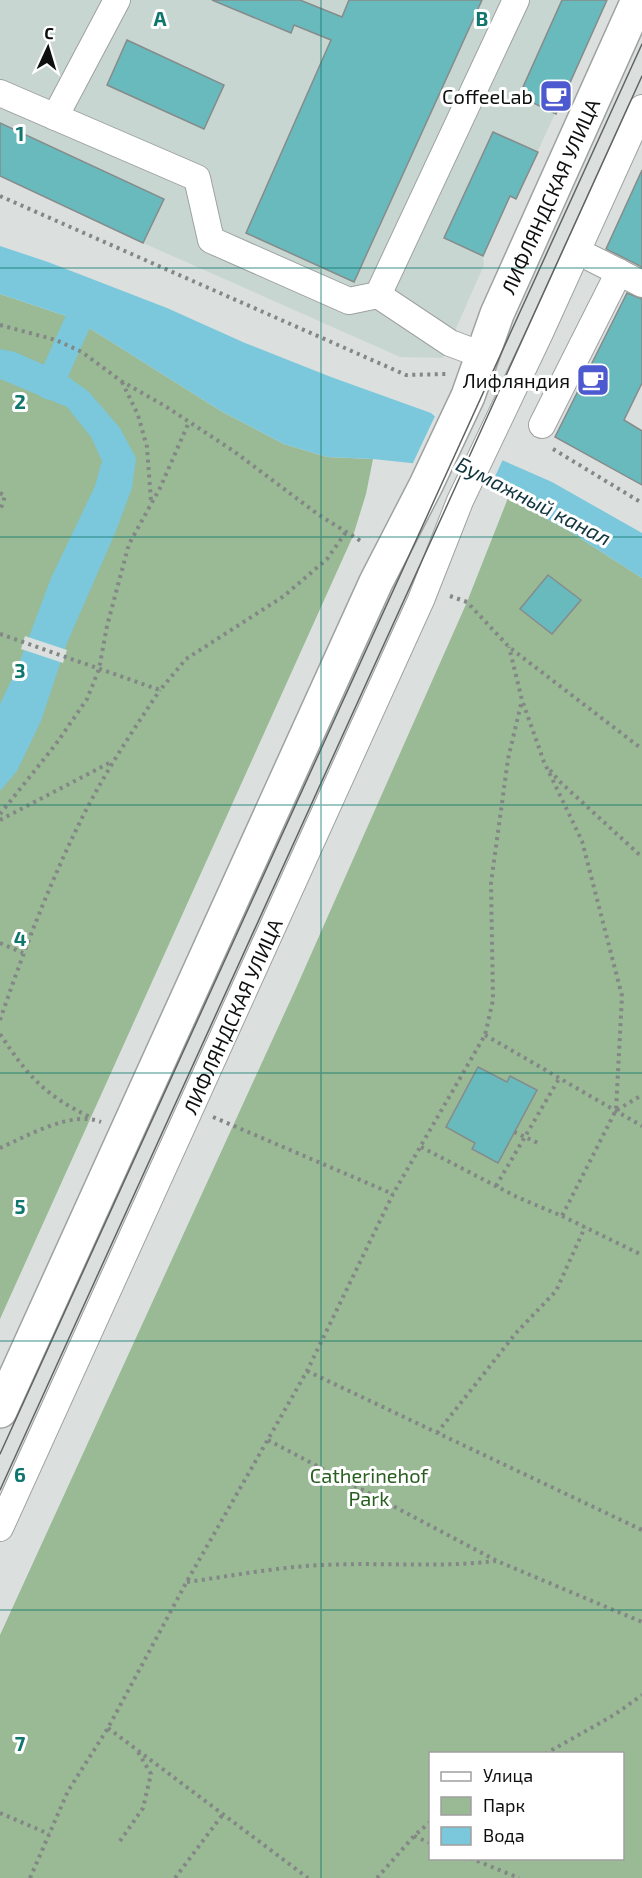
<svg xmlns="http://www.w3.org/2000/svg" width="642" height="1878" viewBox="0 0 642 1878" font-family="'Exo 2',sans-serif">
  <rect width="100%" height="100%" fill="#dbe0de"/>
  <!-- built -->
  <path fill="#c8d6d2" d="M0,0H607L516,199L510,197L483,256L484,265L443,358L400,357L143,243L0,175Z"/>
  <!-- green -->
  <path fill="#9ab995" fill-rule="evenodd" d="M0,294L75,319L221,411L284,444L327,457L373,459L366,494L353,536L0,1319Z
    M508,498L569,531L642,578V1878H0V1635L297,986L467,602ZM430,1754H622V1858H430Z"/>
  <!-- water -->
  <path fill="#7bc7db" d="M0,246L48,262L167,308L245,343L331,377L431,413L439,420L502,460L552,482L642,533V578L569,531L508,498L439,466L373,459L327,457L284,444L221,411L75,319L0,294Z
    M0,349L15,352L63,373L89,392L120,428L136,458L132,488L116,531L67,643L41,721L17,771L0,791V704L18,666L51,578L95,486L102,461L91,437L67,407L0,379Z"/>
  <!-- pier -->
  <path fill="#dbe0de" d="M436,414L504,457L488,492L438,469L411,467Z
    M25,636L67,650L63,663L21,649Z"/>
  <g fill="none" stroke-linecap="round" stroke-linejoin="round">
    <!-- canal -->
    <path stroke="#7bc7db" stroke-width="27" d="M49,386L84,308"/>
  </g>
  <!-- building -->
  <path fill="#69babd" stroke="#868b8b" stroke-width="1.5" d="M212,0H300L342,17L349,0H482L354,282L246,233L331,40L294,25L291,33Z
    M562,0H607L556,114L519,96Z
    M127,40L224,85L204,129L107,85Z
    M0,123L164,199L143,243L0,176Z
    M493,132L538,152L516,199L510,196L483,256L444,238Z
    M642,170V267L606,249Z
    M627,293L642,299V383L624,420L642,431V485L555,437Z
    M548,575L581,600L552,634L520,609Z
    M478,1067L507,1082L510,1076L537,1090L498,1163L472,1149L475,1143L446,1127Z"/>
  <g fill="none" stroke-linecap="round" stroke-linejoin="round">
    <!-- minor casing -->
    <g stroke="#9ea2a1" stroke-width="28">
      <g id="minor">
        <path d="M0,93L197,178L211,240L349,301L378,295L516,0"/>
        <path d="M55,117L117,0"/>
        <path d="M577,251L642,284"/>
        <path d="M378,295L450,343L482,355"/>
        <path d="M542,425L619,272"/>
        <path id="s1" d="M0,1528L421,600L460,501L540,333L642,108"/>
      </g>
    </g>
    <!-- major casing -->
    <g stroke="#9ea2a1" stroke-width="36">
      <g id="major">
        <path id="s2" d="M0,1411L376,582L426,485L468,396L497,314L638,0"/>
      </g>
    </g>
    <!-- path -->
    <path stroke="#838786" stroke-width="4" stroke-dasharray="3 4.5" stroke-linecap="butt" d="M0,196L406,375L446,374
      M0,325L56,340L82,352L121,381L165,406L232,450L319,515L364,543
      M122,382L138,415L147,447L151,501
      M553,449L642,503
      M0,493L5,496L0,511
      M450,596L467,602L509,647L642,749
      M0,634L160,690L186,659L284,596L327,559L346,532
      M550,770L559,781L642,857
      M0,814L56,744L87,699L99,669L107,626L129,544L160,488L189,422
      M0,820L113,761
      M0,943L23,953
      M0,1020C23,953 48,887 79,824C102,777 131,733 160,690
      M0,1034C28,1076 44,1095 90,1117
      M485,1035L642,1126
      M617,1110L642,1095
      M213,1117L393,1194
      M514,1132L540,1144
      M421,1147L517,1197L562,1216L616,1110L622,996L582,841L544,762L522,700L509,647
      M0,1148C27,1136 72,1110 101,1122
      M496,1186L560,1077
      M562,1216L642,1255
      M307,1371L642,1530
      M437,1433L516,1333L556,1291L585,1227
      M268,1440L497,1561L642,1622
      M187,1582C232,1576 277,1567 323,1565C381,1562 438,1568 496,1561
      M108,1728L308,1878
      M545,1754L614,1715L642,1695
      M0,1813L49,1834
      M414,1836L430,1843
      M120,1841L143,1808L151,1774L138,1752
      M470,1858L519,1878
      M30,1878L68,1791L108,1728L186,1583L307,1371L393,1194L485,1035L493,1000L491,883L508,759L522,700
      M175,1878L223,1814
      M377,1878L414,1836L430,1822"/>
    <!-- minor -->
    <use href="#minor" stroke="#fff" stroke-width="26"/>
    <!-- major -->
    <use href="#major" stroke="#fff" stroke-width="33"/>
    <!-- tram -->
    <path stroke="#616463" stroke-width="1.5" d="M0,1454L642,44
      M0,1490L642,76"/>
  </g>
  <!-- grid -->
  <path fill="none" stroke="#0f766e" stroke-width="1.5" stroke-opacity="0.55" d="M321,0V1878M0,268H642M0,537H642M0,805H642M0,1073H642M0,1341H642M0,1610H642"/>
  <!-- icons -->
  <defs>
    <g id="cafe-square" transform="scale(1.725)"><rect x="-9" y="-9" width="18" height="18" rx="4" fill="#4d59cf" stroke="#fff"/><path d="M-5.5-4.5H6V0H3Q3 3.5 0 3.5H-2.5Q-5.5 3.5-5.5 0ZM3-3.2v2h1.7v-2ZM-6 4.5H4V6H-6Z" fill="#fff"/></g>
  </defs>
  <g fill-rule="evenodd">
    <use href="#cafe-square" x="556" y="96"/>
    <use href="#cafe-square" x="593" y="380"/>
  </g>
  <g text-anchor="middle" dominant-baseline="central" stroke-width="6" stroke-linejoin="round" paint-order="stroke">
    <!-- poi labels -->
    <g font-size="20" fill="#0e100f" stroke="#fff" text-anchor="end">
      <text x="533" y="96">CoffeeLab</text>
      <text x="570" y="380">Лифляндия</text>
    </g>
    <!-- street labels -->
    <g font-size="20" fill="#0e100f" stroke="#fff">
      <text stroke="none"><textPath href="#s2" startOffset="1334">ЛИФЛЯНДСКАЯ УЛИЦА</textPath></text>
      <text stroke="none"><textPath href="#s1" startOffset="562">ЛИФЛЯНДСКАЯ УЛИЦА</textPath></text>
    </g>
    <!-- park labels -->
    <g font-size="20" fill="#295e20" stroke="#fff">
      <text x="369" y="1475">Catherinehof<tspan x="369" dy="23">Park</tspan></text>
    </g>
    <!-- water labels -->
    <g font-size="21" font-style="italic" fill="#11353e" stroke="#fff">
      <text transform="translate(534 500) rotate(27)">Бумажный канал</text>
    </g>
  </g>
  <g font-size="20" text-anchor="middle" font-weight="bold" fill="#0f766e" stroke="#fff" stroke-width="6" stroke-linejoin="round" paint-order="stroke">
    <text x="160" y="26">A</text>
    <text x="482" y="26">B</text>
    <text x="20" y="141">1</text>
    <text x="20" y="409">2</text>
    <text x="20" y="678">3</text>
    <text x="20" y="946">4</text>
    <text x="20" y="1214">5</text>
    <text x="20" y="1482">6</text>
    <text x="20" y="1751">7</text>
  </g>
  <!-- legend -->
  <rect x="429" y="1752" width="195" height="108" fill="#ffffff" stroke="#9f9f9f" stroke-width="1.5"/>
  <rect x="441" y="1772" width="30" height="9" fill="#ffffff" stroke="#9f9f9f" stroke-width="1.5"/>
  <text x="483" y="1782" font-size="18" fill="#0e100f">Улица</text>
  <rect x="441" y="1797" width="30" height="18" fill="#9ab995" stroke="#9f9f9f" stroke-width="1.5"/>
  <text x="483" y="1812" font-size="18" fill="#0e100f">Парк</text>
  <rect x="441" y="1827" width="30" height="18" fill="#7bc7db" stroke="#9f9f9f" stroke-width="1.5"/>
  <text x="483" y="1842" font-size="18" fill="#0e100f">Вода</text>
  <!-- north arrow -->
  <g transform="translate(48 48) rotate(4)" stroke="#ffffff" stroke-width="4.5" paint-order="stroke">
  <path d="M0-4.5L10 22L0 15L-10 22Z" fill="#0e100f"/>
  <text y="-9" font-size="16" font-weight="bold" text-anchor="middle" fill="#0e100f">С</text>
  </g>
</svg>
